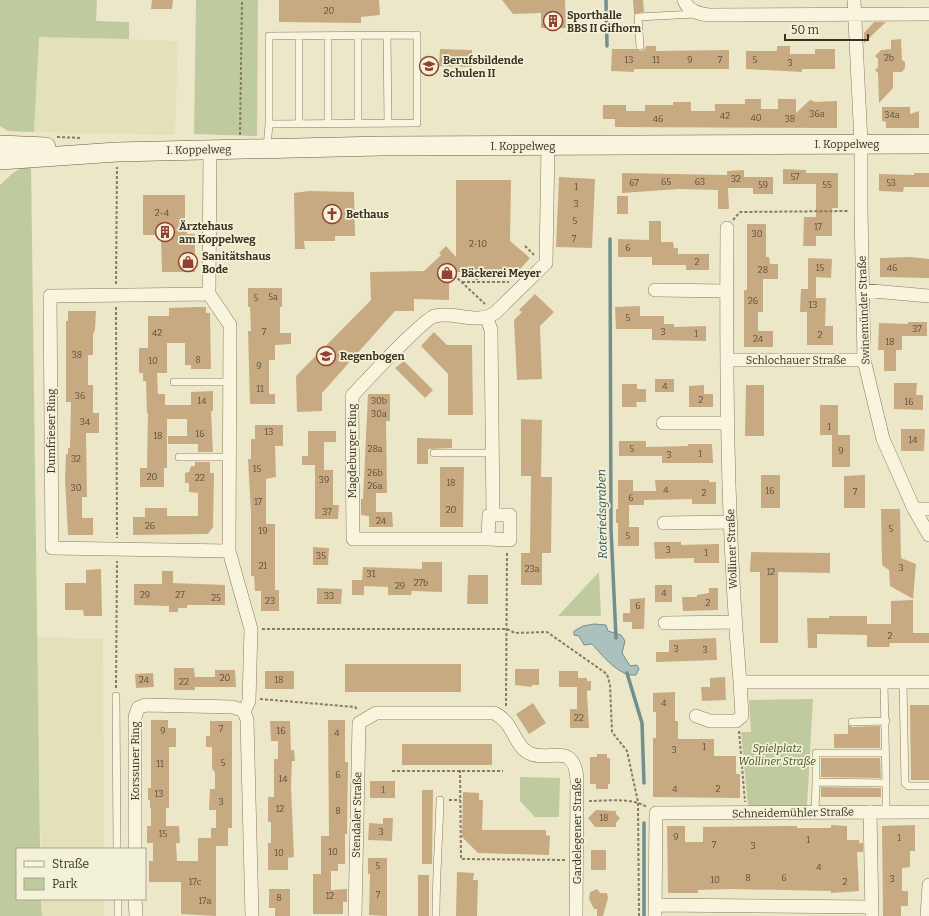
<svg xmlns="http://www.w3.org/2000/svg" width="929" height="916" viewBox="0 0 929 916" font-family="Bitter,serif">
  <rect width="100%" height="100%" fill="#ede7ca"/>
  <!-- farmland -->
  <path fill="#e2e1b8" d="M39,36L178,41L175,135L34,132Z
    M36,637L103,639L104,849H41Z
    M42,899H104V916H42Z"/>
  <!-- green -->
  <path fill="#bfcb9e" d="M0,0H97L96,21L129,22V39L39,37L34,132L8,131L0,126Z
    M196,0H258L257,136L194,134Z
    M31,164L40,849H17V899H41L42,916H0V185L14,172Z
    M599,572L601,616H558Z
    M813,699L807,806L748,807L741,732H751L749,700Z
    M520,777L560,778L559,817H535L520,801Z"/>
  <!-- water -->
  <path fill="#aac1be" stroke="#71908d" d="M594,624L606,625L608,631L621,635L625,641L622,653L630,666L637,665L639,669L636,675C619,677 603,656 592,644L584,645L579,636L574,635V631L583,626Z"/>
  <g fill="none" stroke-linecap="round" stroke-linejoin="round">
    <!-- stream -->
    <path stroke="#71908d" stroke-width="3.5" d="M606,0L607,46
      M610,239L611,529L616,638
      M627,673L642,723L644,783
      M644,823V916"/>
  </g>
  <!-- building -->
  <path fill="#c8aa82" d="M152,0H173L172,9H151Z
    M279,0H379L380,15L361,17V23L279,22Z
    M502,0H565L566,28H541V13L513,14Z
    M633,0H643L644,12L634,14Z
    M874,22H886L864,43V33Z
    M901,39L902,60L905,62V68L902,72H893V88L879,103L878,73L875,70L878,67V59L875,56L881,50L891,49V40Z
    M646,46H656V51L729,50V69H634V72L611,71L612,49H636L641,51L645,49Z
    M777,46H790V54H815V49H835V69H802V72L746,69V51H777Z
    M440,49L472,50V67L439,66Z
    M745,99H761V109H778V99H796V113L810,100L816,102L837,101V128L615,127V119H603V105H626V111H645V105H673V102H691V111H715V104H745Z
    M882,107H910V114L919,111V128H886V122L882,121Z
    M783,169L806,170V173H838V208H832V236H816V246H803L804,217H816V184H783Z
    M744,170V177H773V194H753V188H728L729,209H718V190L679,189L622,193V173L727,175V171Z
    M914,173H929V187H904L903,192L879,191V174L914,175Z
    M559,177L595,179L592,248L556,247Z
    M456,180H511L510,241L530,258L513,277L508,272H457L449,280V300L414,299V311H395L322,393V411L297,412L296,376L371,300L370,272L424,271L441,255L439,253L446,246L456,257Z
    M309,191L354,192L355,236H335V241H304L305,249H295L294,193Z
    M143,195H185V228H187V234H195V272H162L161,235H143Z
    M617,196H628V214H617Z
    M649,221H661V242H673L674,248H678V254H709V270H686V265H652V257H618V239L649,240Z
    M747,224H766V257H769L770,264H778V279H763V312H758V331H773V347H744V290H747Z
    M910,257L929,259V278L880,277V258Z
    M808,258L832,259L831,278L816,277V298H826L825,326H833V345H807V312H800L801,289H808Z
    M248,288H282V307H280V333H291V344L275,345V360H269V394H275V404H250L248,331H251L250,307H248Z
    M535,294L554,312L540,326L542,379L517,380L514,320L522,312L519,310Z
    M640,306V316H664V324H674V327L706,326V341L652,340V329H616L615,307Z
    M196,307H206V313H210L211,369H191V365H185V343H167V373H157L158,394H165V405H191V392L213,391V411H211L213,452H198V444H168V436H187V419H167V468H164V487H140V468H147L148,413H147L146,381H143V373H139V348H148V316H169V308Z
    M68,311H96L95,330L93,334V355H88V385H93V413H99V433H86L87,497H82V518H93V535H68L65,479L66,454H68V448H70L71,402H66V321H68Z
    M908,322H927V336H902V350H896V371H884V350H878L879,323L908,324Z
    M434,332L447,345H472L473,415H448V374L421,346Z
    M404,361L433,390L425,398L395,368Z
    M655,379H674V392H655Z
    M894,383H917L916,395H923V410L894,409Z
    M622,384H637V389H646V402H636L637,407H622Z
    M704,385V394H713V407H689V386Z
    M746,385H764V436H745Z
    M368,394H390V421H386L387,493H376V512H392L393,527H369V516L361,515V499H363Z
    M820,405H838V435H820Z
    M521,419L542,420L541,477H552L551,553H542V585H521V553H530L531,476H521Z
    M255,425H283V446H275L276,477L266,479V524H275V590H279V611H261V591H255L254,576H251V513L248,459H251V439H255Z
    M901,429H925L924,451H901Z
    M308,431H336V442H324V470H333V505H339L338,519H315V465H302V456H308Z
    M832,435H850V467H832Z
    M417,438L452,439V448L428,449V464H417Z
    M619,441H646V447L688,446V444H712L713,463H662V456H619Z
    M195,462H210V473H214L213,527L210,531L208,534L133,535V517H145V508H167V516H198V493L189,492V483H185V473L189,472L191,466H195Z
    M440,467H464L463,527H440Z
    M761,475H780V508H761Z
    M865,475V508H844V476Z
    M618,480H633V491H656L655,480H709V482H716V504H692V499L644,500V505H629V527H639V546H618V523H616V509H618Z
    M881,509H900L901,558L916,564L913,599L890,586L889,570L882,565Z
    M654,542H681V545L719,544V563H694V558L655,559Z
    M313,547L329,548L328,565H313Z
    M751,552L830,553V573L778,572V643H760V572H750Z
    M422,562H442V592L412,591L411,595H388V587L364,586V595H352V580H362L363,567L422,569Z
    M101,569L102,616H84L83,610H65V583H86V570Z
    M162,571H173V583L225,585V605H187V608H178V612H169V606L134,605V584H162Z
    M468,575H488V604H467Z
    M655,585H672V602H655Z
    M317,588L342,589L341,604H317Z
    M709,588H718V610L683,611L682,597H697V595L709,593Z
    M645,598L644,629H632V622H623V613H630V599Z
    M913,600V633H929V643H890L889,647H867V635L817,634V648H808L807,618H829V616H867V624H891V601Z
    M716,638L717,660L656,662V652H669V640Z
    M345,664H461V692H345Z
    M174,668H194L195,677H215V670H235L236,687H195V690H174Z
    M515,669H539V685H532V687L515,685Z
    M265,671H294V689H265Z
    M559,671H578V678H587V681H591V690L587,691V694L589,728H570V709H577V687H559Z
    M153,673L154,687L136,688L135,674Z
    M725,677L726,700L702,701L701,687H710V678Z
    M675,692V721H678V739H714V756H736V774H740V798L653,797V738H656V712H653V693Z
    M533,703L546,723L529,734L516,714Z
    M910,705H929V780H911Z
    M151,720H168V728H176V747H169V808H166V826H179L180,843H176L177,861H198V838H211V828H216V810H209L210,789H215V773L212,768V747H206V736H210V721H232V828H228V846H216V916L181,914V882H149V861H153V843H147V826H151V808H150V800H148V788H151Z
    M328,720H345V762H348L347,834H345V864H338V871H331V890L347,889V902H343V914H313V874H321V836H329Z
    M270,721H290L291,750H294L295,761H292L291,786L294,857L288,858V870H268V843H271V822H268V797H274V759H278V741H271Z
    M848,725L852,727L880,726V748H834V734H848Z
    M402,744H492V765H402Z
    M597,754H607V758H610V784H608V789H596V784H590V757H597Z
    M821,758H880L881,778L821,777Z
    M370,781H395V798H370Z
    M821,787L881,788V797H821Z
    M422,790H433L432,864H422Z
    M463,792L479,793V800H483L482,830H546V835L550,836L549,855L478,853L462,837Z
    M596,810L616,811V814L620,818L616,823V827H595L588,818Z
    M383,818H393L392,841L368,840L369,823L383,824Z
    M831,825L847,826V840H859V843H863V852H857L859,891L831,893V891L732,889L698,890V893H668L667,826H685V842H703V827L797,826V828H831Z
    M915,825V851H910V867L902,868V891H908V906H901V916H883L882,826Z
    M591,850H606V870H591Z
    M368,858H387V916L369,915L370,874H368Z
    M457,872L474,873L473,880H478L477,916H456Z
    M418,875H429V916H418Z
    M269,889H290V916H275V908H269Z
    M597,889L600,893H607L608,898L603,916H597V909H594L589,899L590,892Z"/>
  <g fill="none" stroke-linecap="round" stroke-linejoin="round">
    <!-- lane casing -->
    <g stroke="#897b5f" stroke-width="8">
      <path id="lane" d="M358,35V123
        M387,35L388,123
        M299,36V123
        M328,36V123
        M640,46L638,17L696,14
        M267,148L269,124V36L417,35V123L269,124
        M174,382H229
        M434,453H491
        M179,457H229
        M903,683L905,783L908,786H929
        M116,696L117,849
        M852,722L886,721
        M816,782V753H885
        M886,812V783
        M815,813L816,782L886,783L884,682
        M118,899V916
        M436,916C436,877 439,839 440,800"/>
    </g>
    <!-- street casing -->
    <g stroke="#897b5f" stroke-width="14">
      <path id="street" d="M684,0C688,11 698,14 709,15L929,14
        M854,0L861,143V211L864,360L883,439L914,509L929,535
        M210,149L209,294L230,325L229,551L251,629L249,701L244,711L247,720L252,916
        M727,228C726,379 727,531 740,682H929
        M655,290L726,291
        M862,290L929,296
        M209,294L50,296L52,548L229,551
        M487,318L491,330L493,515H489L488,539L510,540V515H493
        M728,360H864
        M663,423H728
        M914,509H929
        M664,523L731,522
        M488,539H353L352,396C364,383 424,318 435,316C455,311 477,325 495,313L546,263L548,146
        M665,623L735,622
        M696,716L710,721H736L742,716L740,682
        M870,812L872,916
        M135,849V717L138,708L145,705L233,707L244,711
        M135,899L136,916
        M655,905L872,907
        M355,916L359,723L376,713H494C514,722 514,746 529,753C548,763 575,740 577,780L576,916
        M655,916L656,813L929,812
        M927,916L929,885"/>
    </g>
    <!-- secondary casing -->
    <g stroke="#6b5c42" stroke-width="20">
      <path id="secondary" d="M0,145L46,147
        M0,160L117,152L381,146L929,144"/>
    </g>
    <!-- path -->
    <path stroke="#897b5f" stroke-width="2" stroke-dasharray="3 2" stroke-linecap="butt" d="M240,135L242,0
      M57,137L82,138
      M733,220L740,212L849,211
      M525,246L534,255
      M476,272L477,282
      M454,275L485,304
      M462,282H509
      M116,284L117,167
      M116,307L117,538
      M262,629H507L515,633L547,632L607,674L610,685L612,732L627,751L638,802L639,916
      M116,688L117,561
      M260,699L355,707L358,710
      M506,706L507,551
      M739,731L745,802
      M460,770L461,859L565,860
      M392,771H503
      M449,800H460
      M589,801C608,801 630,797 647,807"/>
    <!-- lane -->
    <use href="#lane" stroke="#f8f4dd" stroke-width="7"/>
    <!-- street -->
    <use href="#street" stroke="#f8f4dd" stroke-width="13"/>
    <!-- secondary -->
    <use href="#secondary" stroke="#f8f4dd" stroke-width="19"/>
  </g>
  <!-- icons -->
  <defs>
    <g id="building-ring" transform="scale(1)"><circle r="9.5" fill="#f4f1d9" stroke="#944032" stroke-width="1.5"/><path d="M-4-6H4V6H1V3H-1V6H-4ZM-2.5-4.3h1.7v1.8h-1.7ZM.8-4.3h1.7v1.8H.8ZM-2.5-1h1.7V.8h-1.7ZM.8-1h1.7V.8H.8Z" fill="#944032"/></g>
    <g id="school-ring" transform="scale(1)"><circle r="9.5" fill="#f4f1d9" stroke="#944032" stroke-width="1.5"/><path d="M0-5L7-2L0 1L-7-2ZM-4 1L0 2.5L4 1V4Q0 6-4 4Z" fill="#944032"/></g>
    <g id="church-ring" transform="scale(1)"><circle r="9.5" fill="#f4f1d9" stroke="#944032" stroke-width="1.5"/><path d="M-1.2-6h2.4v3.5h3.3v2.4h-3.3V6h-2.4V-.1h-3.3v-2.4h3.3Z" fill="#944032"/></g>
    <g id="shop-ring" transform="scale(1)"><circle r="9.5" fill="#f4f1d9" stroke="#944032" stroke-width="1.5"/><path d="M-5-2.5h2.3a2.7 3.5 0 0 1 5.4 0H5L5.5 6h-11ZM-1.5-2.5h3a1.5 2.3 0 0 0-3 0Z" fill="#944032"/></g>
  </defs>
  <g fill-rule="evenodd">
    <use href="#building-ring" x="553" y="21"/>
    <use href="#school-ring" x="429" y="66"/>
    <use href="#church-ring" x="332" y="214"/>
    <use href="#building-ring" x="165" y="232"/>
    <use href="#shop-ring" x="188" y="262"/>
    <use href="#shop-ring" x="447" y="273"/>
    <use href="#school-ring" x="326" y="356"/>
  </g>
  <g text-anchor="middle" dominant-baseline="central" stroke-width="3.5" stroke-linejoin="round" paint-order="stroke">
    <!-- number labels -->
    <g font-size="9" fill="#5e4f3a">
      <text x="329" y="11">20</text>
      <text x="889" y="58">2b</text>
      <text x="629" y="60">13</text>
      <text x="656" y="60">11</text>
      <text x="690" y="60">9</text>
      <text x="720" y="60">7</text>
      <text x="755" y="60">5</text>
      <text x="790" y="63">3</text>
      <text x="817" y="114">36a</text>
      <text x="892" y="115">34a</text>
      <text x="725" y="116">42</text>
      <text x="756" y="118">40</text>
      <text x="658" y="119">46</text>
      <text x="790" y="119">38</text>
      <text x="795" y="177">57</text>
      <text x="736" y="179">32</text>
      <text x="666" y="182">65</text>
      <text x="700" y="182">63</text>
      <text x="634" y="183">67</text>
      <text x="891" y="183">53</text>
      <text x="763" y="185">59</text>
      <text x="827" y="185">55</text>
      <text x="576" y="187">1</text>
      <text x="576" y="204">3</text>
      <text x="162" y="213">2-4</text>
      <text x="575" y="221">5</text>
      <text x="818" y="227">17</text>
      <text x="757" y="234">30</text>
      <text x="574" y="239">7</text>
      <text x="478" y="244">2-10</text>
      <text x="628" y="248">6</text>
      <text x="697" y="262">2</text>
      <text x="820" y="268">15</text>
      <text x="892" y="268">46</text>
      <text x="763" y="270">28</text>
      <text x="273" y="297">5a</text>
      <text x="256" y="298">5</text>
      <text x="753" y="301">26</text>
      <text x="813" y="305">13</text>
      <text x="628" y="318">5</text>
      <text x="917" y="329">37</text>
      <text x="264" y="332">7</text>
      <text x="663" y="332">3</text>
      <text x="157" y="333">42</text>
      <text x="696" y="334">1</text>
      <text x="820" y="335">2</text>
      <text x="758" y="339">24</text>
      <text x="890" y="342">18</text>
      <text x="77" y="355">38</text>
      <text x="198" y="360">8</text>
      <text x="153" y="361">10</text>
      <text x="259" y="366">9</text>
      <text x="665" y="386">4</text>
      <text x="260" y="389">11</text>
      <text x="80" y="396">36</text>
      <text x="701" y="400">2</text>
      <text x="202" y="401">14</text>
      <text x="379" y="401">30b</text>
      <text x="909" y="402">16</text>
      <text x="379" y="414">30a</text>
      <text x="85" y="422">34</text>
      <text x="829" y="427">1</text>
      <text x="269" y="432">13</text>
      <text x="200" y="434">16</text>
      <text x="158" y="436">18</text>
      <text x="913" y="440">14</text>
      <text x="375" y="449">28a</text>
      <text x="632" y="449">5</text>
      <text x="841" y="451">9</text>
      <text x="700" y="454">1</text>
      <text x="669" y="455">3</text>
      <text x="76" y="459">32</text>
      <text x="257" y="469">15</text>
      <text x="375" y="473">26b</text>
      <text x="152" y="477">20</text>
      <text x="200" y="478">22</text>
      <text x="324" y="480">39</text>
      <text x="451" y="483">18</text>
      <text x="375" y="486">26a</text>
      <text x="76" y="488">30</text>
      <text x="666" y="490">4</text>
      <text x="770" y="491">16</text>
      <text x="855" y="492">7</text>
      <text x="704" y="493">2</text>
      <text x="631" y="498">6</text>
      <text x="258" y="502">17</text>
      <text x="451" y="510">20</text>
      <text x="327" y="512">37</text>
      <text x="381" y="521">24</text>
      <text x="150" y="526">26</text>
      <text x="891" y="529">5</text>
      <text x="263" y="531">19</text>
      <text x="628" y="536">5</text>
      <text x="668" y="550">3</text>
      <text x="706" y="553">1</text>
      <text x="321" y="556">35</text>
      <text x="263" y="566">21</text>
      <text x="901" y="568">3</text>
      <text x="532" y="569">23a</text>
      <text x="771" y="572">12</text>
      <text x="371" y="574">31</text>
      <text x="421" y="583">27b</text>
      <text x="400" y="586">29</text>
      <text x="664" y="593">4</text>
      <text x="145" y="595">29</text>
      <text x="180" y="595">27</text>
      <text x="329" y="596">33</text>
      <text x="216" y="598">25</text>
      <text x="270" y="601">23</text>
      <text x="708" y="603">2</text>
      <text x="638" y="606">6</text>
      <text x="890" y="636">2</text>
      <text x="676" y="649">3</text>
      <text x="705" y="650">3</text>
      <text x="225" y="678">20</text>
      <text x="144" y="680">24</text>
      <text x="279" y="680">18</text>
      <text x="184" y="682">22</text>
      <text x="664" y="703">4</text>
      <text x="579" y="718">22</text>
      <text x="221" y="729">7</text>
      <text x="163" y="731">9</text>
      <text x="281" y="731">16</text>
      <text x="337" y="733">4</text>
      <text x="704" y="747">1</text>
      <text x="674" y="750">3</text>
      <text x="223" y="763">5</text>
      <text x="160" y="764">11</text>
      <text x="338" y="775">6</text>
      <text x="283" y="779">14</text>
      <text x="675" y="789">4</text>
      <text x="718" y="789">2</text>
      <text x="383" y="790">1</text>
      <text x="159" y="794">13</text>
      <text x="221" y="802">3</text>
      <text x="280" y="809">12</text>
      <text x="338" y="811">8</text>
      <text x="604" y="818">18</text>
      <text x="381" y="832">3</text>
      <text x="163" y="834">15</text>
      <text x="676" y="837">9</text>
      <text x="899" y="838">1</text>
      <text x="808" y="840">1</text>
      <text x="714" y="845">7</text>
      <text x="753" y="846">3</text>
      <text x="333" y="852">10</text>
      <text x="279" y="853">10</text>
      <text x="378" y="866">5</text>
      <text x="819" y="867">4</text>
      <text x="748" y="878">8</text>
      <text x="784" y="878">6</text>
      <text x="892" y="879">3</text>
      <text x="715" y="880">10</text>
      <text x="195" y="882">17c</text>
      <text x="845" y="882">2</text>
      <text x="378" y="895">7</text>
      <text x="330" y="896">12</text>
      <text x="279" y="898">8</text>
      <text x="205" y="901">17a</text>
    </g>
    <!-- poi labels -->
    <g font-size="11" font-weight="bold" fill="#3a3122" stroke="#f4f1d9" text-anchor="start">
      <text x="567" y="15">Sporthalle<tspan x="567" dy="13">BBS II Gifhorn</tspan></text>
      <text x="443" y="60">Berufsbildende<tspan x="443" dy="13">Schulen II</tspan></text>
      <text x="346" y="214">Bethaus</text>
      <text x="179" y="226">Ärztehaus<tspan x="179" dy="13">am Koppelweg</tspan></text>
      <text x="202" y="256">Sanitätshaus<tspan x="202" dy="13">Bode</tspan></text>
      <text x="461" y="273">Bäckerei Meyer</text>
      <text x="340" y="356">Regenbogen</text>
    </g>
    <!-- street labels -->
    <g font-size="11" fill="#3a3122" stroke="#f4f1d9">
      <text x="847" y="144">I. Koppelweg</text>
      <text x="523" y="146">I. Koppelweg</text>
      <text transform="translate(199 150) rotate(-1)">I. Koppelweg</text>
      <text transform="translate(864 310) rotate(-92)">Swinemünder Straße</text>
      <text x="796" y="360">Schlochauer Straße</text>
      <text transform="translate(51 431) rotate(-90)">Dumfrieser Ring</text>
      <text transform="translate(352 451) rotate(-90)">Magdeburger Ring</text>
      <text transform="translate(732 549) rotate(-92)">Wolliner Straße</text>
      <text transform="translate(135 761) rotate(-90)">Korssuner Ring</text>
      <text transform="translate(793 813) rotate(-1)">Schneidemühler Straße</text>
      <text transform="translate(357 815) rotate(-89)">Stendaler Straße</text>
      <text transform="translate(577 831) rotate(-90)">Gardelegener Straße</text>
    </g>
    <!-- park labels -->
    <g font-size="11" font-style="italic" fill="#44552a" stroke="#f4f1d9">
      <text x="777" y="748">Spielplatz<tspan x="777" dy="13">Wolliner Straße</tspan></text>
    </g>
    <!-- water labels -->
    <g font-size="12" font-style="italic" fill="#325659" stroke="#f4f1d9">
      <text transform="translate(602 514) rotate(-91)">Roteriedsgraben</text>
    </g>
  </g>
  <!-- legend -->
  <rect x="16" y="848" width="130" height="52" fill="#f4f1d9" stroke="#aaa490"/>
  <rect x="24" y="861" width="20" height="6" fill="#f8f4dd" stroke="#aaa490"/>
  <text x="52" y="868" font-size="12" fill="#3a3122">Straße</text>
  <rect x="24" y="878" width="20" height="12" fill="#bfcb9e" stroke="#aaa490"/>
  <text x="52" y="888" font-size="12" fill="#3a3122">Park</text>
  <!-- scale -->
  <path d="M785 34v6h83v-6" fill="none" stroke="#3a3122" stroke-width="2"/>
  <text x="791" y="34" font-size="12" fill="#3a3122" stroke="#f4f1d9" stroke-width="3" paint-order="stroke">50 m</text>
</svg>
